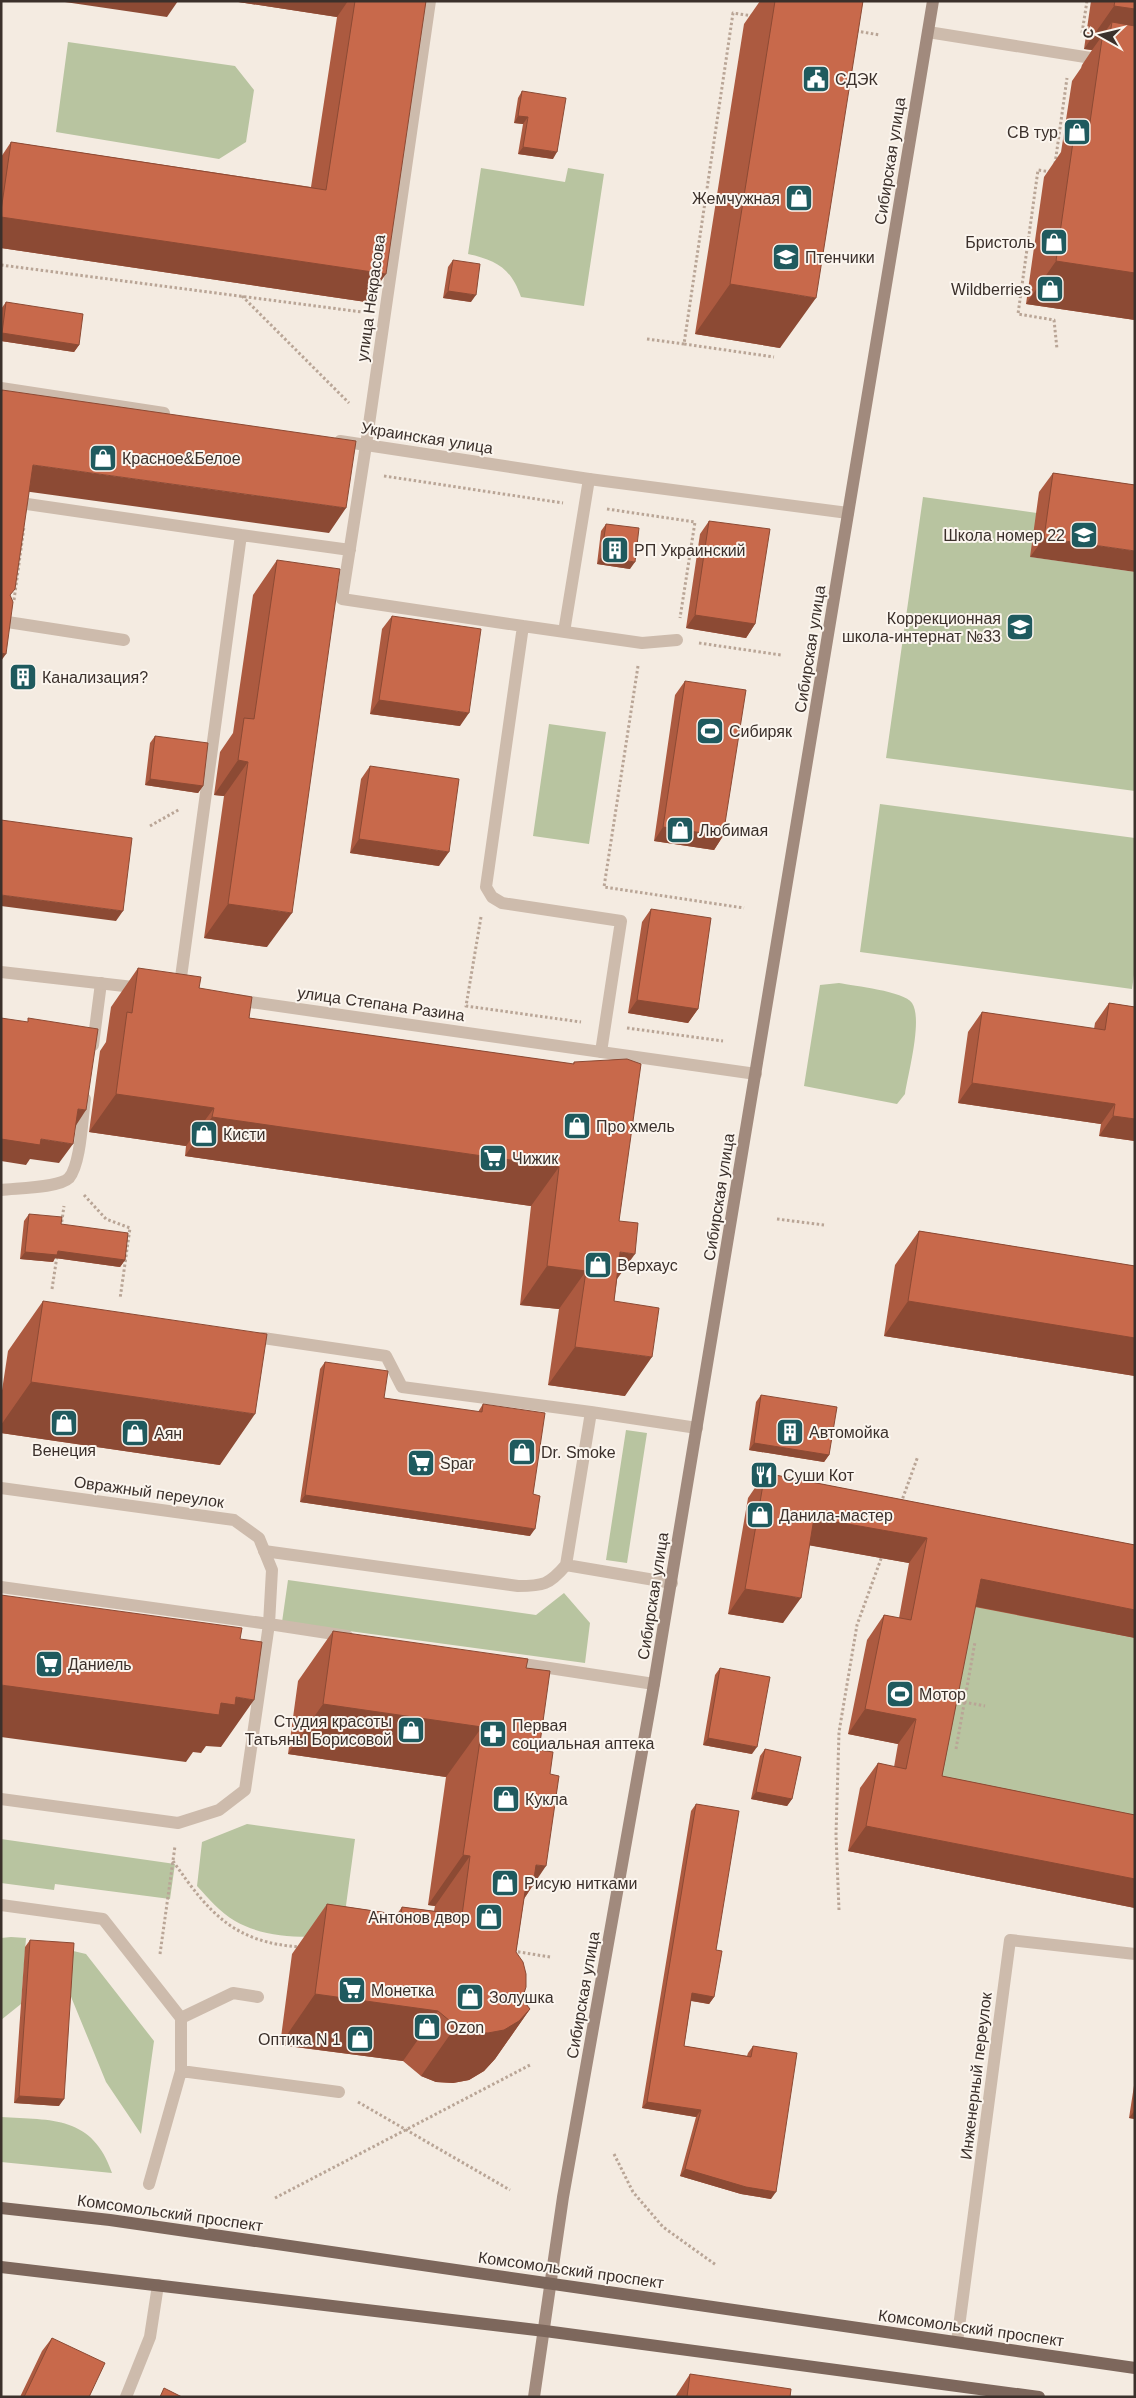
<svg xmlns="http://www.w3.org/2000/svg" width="1136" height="2398" viewBox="0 0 1136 2398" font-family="Helvetica,sans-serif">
  <rect width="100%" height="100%" fill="#f4ebe1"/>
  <!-- green -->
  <path fill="#b8c4a0" d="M68,42L235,66L254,90L246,142L219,159L56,132Z
    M481,168L565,182L568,168L604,174L584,306L521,297C511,268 496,260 468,254Z
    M923,497L1037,513L1031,557L1135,572V791L886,758Z
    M549,724L606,732L589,844L533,836Z
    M880,804L1135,838V968L1132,989L860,952Z
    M839,983C854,986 904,991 912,1003C923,1019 908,1074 905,1094L897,1104L804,1086L820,985Z
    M626,1430L647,1433L627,1563L606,1560Z
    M288,1580L536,1615L564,1593L590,1623L585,1663L282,1622Z
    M963,1604L1135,1638V1843L924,1801Z
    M247,1824L355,1839L342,1935C307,1938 266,1939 235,1921C220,1912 208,1898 197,1886L202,1842Z
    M1,1839L175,1864L170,1899L55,1884L54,1890L1,1883Z
    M11,1937L26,1938L21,2004L1,2020V1938Z
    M69,1950L86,1954L154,2041L141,2134L106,2082L67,1987Z
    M1,2117C52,2120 93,2116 112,2173L1,2162Z"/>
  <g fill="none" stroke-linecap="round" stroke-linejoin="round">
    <!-- path -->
    <path stroke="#b9a596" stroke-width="3" stroke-dasharray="2.5 2.5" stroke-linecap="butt" d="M753,16L733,13L684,344L774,357
      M856,31L880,35
      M1082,33L1087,1
      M1055,164L1067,78
      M1051,172L1038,170L1018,314L1054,320L1057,349
      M1,265L362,312
      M242,296L349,403
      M647,339L684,344
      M384,476L563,503
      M607,509L695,522L680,618
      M14,600L24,527
      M699,643L781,655
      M638,666L604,887L744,908
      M150,826L180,809
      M481,917L466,1006L581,1022
      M627,1028L723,1041
      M84,1195L106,1219L130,1228L120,1299
      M777,1219L824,1225
      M61,1227L64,1206
      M52,1289L57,1256
      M901,1503L918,1456
      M964,1702L985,1706
      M956,1749L975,1642
      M173,1861C209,1913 234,1943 301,1947
      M839,1910L836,1835L839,1732L857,1625L882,1556
      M513,1951L550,1957
      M160,1954L175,1846
      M358,2102L510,2190
      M614,2154L633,2192L663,2227L716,2265
      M275,2198L530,2065"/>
    <!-- lane -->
    <path stroke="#cdbbac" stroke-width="12" d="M928,32L1135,65
      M366,445L342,599L523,626
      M27,504L241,535
      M1,621L124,640
      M564,632L589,479
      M179,992L241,535L350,550
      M93,1045L101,983
      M601,1052L621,921L502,903L492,897L486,887L523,626L642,643L677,640
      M1,1190C16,1188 59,1188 69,1178C81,1164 82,1118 85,1099
      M263,1338L386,1356L402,1387L591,1412
      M264,1551L518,1586C543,1586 549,1585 566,1565
      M672,1583L566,1565L591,1412L697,1428
      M1,1587L269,1624L245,1790L219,1810L178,1823L1,1799
      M1,1905L103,1919L181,2018V2071L149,2184
      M181,2018L233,1993L258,1997
      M181,2071L339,2092"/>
    <!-- street -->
    <path stroke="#cdbbac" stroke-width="12" d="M1,388L164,413
      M340,441L589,479L848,513
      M366,445L430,1
      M1,972L142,988
      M236,1000L756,1074
      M1,1488L234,1520L259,1538L272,1570L269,1624L347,1636
      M510,1662L654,1684
      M957,2342L1010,1940L1135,1954
      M126,2397L150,2337L158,2285"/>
    <!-- secondary -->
    <path stroke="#a18a7d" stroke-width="12" d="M534,2397L563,2197L654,1684L933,1"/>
    <!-- primary -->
    <path stroke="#7d675c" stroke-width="12" d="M1,2208L110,2220L1135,2368
      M1,2267L545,2331L1039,2397"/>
  </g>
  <!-- wall -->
  <path fill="#ac5a40" d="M232,1H426L366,302L1,248V157L11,142L311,187L337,17Z
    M760,1H863L780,348L695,334L744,24Z
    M1091,1H1135V320L1026,304L1044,177L1061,152L1072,81L1081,68L1082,65L1092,50L1084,49Z
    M522,91L553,159L518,154L523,124L514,123L518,98Z
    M453,260L471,302L443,298L448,267Z
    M6,302L79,345L74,352L1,341V309Z
    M1053,473L1135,485L1030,557L1039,492Z
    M709,521L755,624L746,638L686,628L700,534Z
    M606,524L630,569L597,564L601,531Z
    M277,560L267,947L204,938L224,796L214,795L220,752L233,733L253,595Z
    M392,616L460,726L370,714L382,629Z
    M685,681L723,836L714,850L654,841L675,695Z
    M155,736L203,786L198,793L145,785L150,743Z
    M370,766L439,866L350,853L361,779Z
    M651,909L698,1009L688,1023L628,1013L642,922Z
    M138,968L199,988L249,1018L573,1064L574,1062L619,1221L617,1280L614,1301L625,1396L548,1385L559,1309L520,1305L531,1206L185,1156L186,1146L89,1132L100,1051L106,1042L111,1007Z
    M1109,1003L1135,1007V1141L1099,1136L1101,1124L958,1103L968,1032L982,1012L1094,1029L1095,1023Z
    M29,1214L61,1224L125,1260L120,1267L55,1258L53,1262L20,1259L24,1221Z
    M919,1231L1135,1266V1376L884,1336L895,1265Z
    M43,1301L220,1465L1,1433V1397L8,1351Z
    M325,1362L384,1398L478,1412L483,1404L533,1494L530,1536L300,1502L320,1369Z
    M761,1395L829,1455L824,1462L749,1450L756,1402Z
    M765,1473L1135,1545V1638L975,1607L942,1776L1135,1815V1908L848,1851L860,1788L878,1763L894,1767L898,1744L848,1734L867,1640L884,1615L899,1618L909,1563L809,1545L783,1623L728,1614L748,1498Z
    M333,1631L526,1668L539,1750L533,1885L524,1899L516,1952L522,1999L530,2009L495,2059L484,2071L469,2080L453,2083L436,2082L421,2076L403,2061L280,2045L292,1954L327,1904L397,1914L402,1907L434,1911L435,1906L428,1905L446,1777L288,1754L298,1681Z
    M720,1668L752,1754L703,1745L715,1675Z
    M765,1749L792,1799L787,1806L751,1799L760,1756Z
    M696,1804L716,1950L714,1997L709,2004L691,2001L684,2046L747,2056L748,2053L753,2046L771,2199L741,2194L680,2176L696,2117L642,2108L691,1811Z
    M30,1940L59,2106L14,2103L25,1947Z
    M1135,2079V2119L1129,2118Z
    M52,2338L89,2397H20L42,2351Z
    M690,2374L790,2397H675Z"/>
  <!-- shaded-wall -->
  <path fill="#8c4a34" d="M58,1H178L167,17Z
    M232,1H348L337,17Z
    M1114,6L1135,9V57L1109,40L1112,22L1092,50L1084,49Z
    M518,116L528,117L523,124L514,123Z
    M523,147L557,152L553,159L518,154Z
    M1,217L386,274L366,302L1,248Z
    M1056,261L1135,273V320L1026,304Z
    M730,284L816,298L780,348L695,334Z
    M448,291L476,295L471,302L443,298Z
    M2,333L79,345L74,352L1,341Z
    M33,465L346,508L329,533L16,490Z
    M1044,538L1135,551V572L1030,557Z
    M601,557L635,562L630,569L597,564Z
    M695,615L755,624L746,638L686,628Z
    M1,653L6,654L1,661Z
    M379,700L469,713L460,726L370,714Z
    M238,760L248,762L224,796L214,795Z
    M150,779L203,786L198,793L145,785Z
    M663,827L723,836L714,850L654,841Z
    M359,839L449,852L439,866L350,853Z
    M1,895L123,911L116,921L1,906Z
    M228,904L292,913L267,947L204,938Z
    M637,1000L698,1009L688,1023L628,1013Z
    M972,1083L1115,1104L1101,1124L958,1103Z
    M116,1094L214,1108L186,1146L89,1132Z
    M78,1109L86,1110L73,1130Z
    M1113,1116L1135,1119V1141L1099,1136Z
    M212,1117L559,1167L531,1206L185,1156Z
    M1,1139H41L73,1144L59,1163L30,1159L26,1165L1,1161Z
    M58,1251L125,1260L120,1267L55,1258L53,1262L20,1259L25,1252Z
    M620,1252L635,1254L607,1293Z
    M547,1266L586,1271L559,1309L520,1305Z
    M908,1301L1135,1338V1376L884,1336Z
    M575,1347L652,1357L625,1396L548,1385Z
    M31,1382L255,1414L220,1465L1,1433V1425Z
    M754,1443L829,1455L824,1462L749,1450Z
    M305,1495L535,1529L530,1536L300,1502Z
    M814,1518L927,1538L909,1563L796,1543Z
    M981,1579L1135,1610V1638L963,1604Z
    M745,1589L801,1598L783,1623L728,1614Z
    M1,1685L221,1703L236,1697L254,1700L221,1747L206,1746L201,1753L193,1752L186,1762L1,1737Z
    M323,1704L482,1727L446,1777L288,1754Z
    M865,1709L916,1719L898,1744L848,1734Z
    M708,1738L757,1747L752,1754L703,1745Z
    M756,1792L792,1799L787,1806L751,1799Z
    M866,1826L1135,1879V1908L848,1851Z
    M463,1855L470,1856L435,1906L428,1905Z
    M536,1865L546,1866L498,1937Z
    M692,1993L714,1997L709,2004L687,2000Z
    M315,1994L438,2011L403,2061L280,2045Z
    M530,2009L495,2059L484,2071L469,2080L453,2083L436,2082L421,2076L456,2026Z
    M19,2096L64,2099L59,2106L14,2103Z
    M647,2102L701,2110L696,2117L642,2108Z
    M1135,2110V2119L1129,2118Z
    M685,2169L776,2192L771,2199L741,2194L680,2176Z"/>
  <!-- building -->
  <path fill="#c8694b" stroke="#8c4a34" d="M355,1H426L386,274L1,217V211L11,142L326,190Z
    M775,1H863L816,298L730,284Z
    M1115,1H1135V9L1114,6Z
    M1112,22L1135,26V273L1056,261L1074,135L1088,136L1102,39L1109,40Z
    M522,91L566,98L557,152L523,147L528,117L518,116Z
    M453,260L480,264L476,295L448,291Z
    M6,302L83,314L79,345L2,333Z
    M2,390L356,441L346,508L33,465L15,589L10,595L13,602L6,654L1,653V395Z
    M1053,473L1135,485V551L1044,538Z
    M709,521L770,529L755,624L695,615Z
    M606,524L639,528L635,562L601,557Z
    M277,560L340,569L292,913L228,904L248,762L238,760L244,718L254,719Z
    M392,616L481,629L469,713L379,700Z
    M685,681L746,690L723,836L663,827Z
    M155,736L208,743L203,786L150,779Z
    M370,766L459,779L449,852L359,839Z
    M1,820L132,838L123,911L1,895Z
    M651,909L711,918L698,1009L637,1000Z
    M138,968L201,977L199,988L252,997L249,1018L574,1064V1062L627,1059L641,1064L619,1221L638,1223L635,1254L620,1252L614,1301L659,1308L652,1357L575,1347L586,1271L547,1266L559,1167L212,1117L214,1108L116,1094L127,1012L132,1013Z
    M1109,1003L1135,1007V1119L1113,1116L1115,1104L972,1083L982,1012L1105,1030Z
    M1,1018L28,1022V1018L98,1029L86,1110L78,1109L73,1144L41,1139L40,1145L1,1139Z
    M29,1214L62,1217L61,1224L128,1233L125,1260L58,1251L57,1255L25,1252Z
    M919,1231L1135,1266V1338L908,1301Z
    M43,1301L267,1334L255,1414L31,1382Z
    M325,1362L388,1371L384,1398L482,1412L483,1404L545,1413L533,1494L540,1496L535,1529L305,1495Z
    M761,1395L837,1407L829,1455L754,1443Z
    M765,1473L1135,1545V1610L981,1579L942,1776L1135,1815V1879L866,1826L878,1763L906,1769L916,1719L865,1709L884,1615L911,1620L927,1538L814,1518L801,1598L745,1589Z
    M1,1595L242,1628L240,1639L262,1642L254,1700L236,1697L235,1705L221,1703L219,1715L1,1685Z
    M333,1631L528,1659L526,1668L550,1671L539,1750L553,1752L550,1774L559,1776L546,1866L536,1865L533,1886L526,1885L516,1952L523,1962L526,1974V1987L522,1999L530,2009L519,2021L504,2030L488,2033L471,2032L456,2026L438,2011L315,1994L327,1904L401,1915L402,1907L462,1915L470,1856L463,1855L482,1727L323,1704Z
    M720,1668L770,1677L757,1747L708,1738Z
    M765,1749L801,1757L792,1799L756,1792Z
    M696,1804L739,1811L716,1950L722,1951L714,1997L692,1993L684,2046L751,2057L753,2046L797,2053L776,2192L746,2187L685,2169L701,2110L647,2102Z
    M30,1940L74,1943L64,2099L19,2096Z
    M52,2338L105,2363L89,2397H24Z
    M690,2374L791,2389L790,2397H687Z
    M164,2388L182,2397H160Z"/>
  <!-- icons -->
  <defs>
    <g id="civic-square" transform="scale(1.4375)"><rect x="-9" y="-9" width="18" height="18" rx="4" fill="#1f5a5e" stroke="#fbf5ee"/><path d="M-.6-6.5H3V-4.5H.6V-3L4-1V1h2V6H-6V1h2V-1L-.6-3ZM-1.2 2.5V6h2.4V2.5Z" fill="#fff"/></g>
    <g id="shop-square" transform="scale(1.4375)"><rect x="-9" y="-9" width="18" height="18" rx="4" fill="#1f5a5e" stroke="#fbf5ee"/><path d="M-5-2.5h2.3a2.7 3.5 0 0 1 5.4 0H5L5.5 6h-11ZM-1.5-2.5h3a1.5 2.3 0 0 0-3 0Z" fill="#fff"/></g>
    <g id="school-square" transform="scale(1.4375)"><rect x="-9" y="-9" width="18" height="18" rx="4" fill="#1f5a5e" stroke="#fbf5ee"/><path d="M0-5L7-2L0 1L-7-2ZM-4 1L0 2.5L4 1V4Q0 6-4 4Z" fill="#fff"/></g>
    <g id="building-square" transform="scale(1.4375)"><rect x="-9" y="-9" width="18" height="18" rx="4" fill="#1f5a5e" stroke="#fbf5ee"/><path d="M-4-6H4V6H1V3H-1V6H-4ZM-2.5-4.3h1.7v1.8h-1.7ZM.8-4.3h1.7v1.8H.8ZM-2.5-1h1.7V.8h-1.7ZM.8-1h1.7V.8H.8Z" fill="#fff"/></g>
    <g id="stadium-square" transform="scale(1.4375)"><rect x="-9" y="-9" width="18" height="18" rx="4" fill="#1f5a5e" stroke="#fbf5ee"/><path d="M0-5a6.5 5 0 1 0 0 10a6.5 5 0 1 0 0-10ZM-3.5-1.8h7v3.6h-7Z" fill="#fff"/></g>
    <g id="supermarket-square" transform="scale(1.4375)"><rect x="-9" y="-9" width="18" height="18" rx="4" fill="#1f5a5e" stroke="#fbf5ee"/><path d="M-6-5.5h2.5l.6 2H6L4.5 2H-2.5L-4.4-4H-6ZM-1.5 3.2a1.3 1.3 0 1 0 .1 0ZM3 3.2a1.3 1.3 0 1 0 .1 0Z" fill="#fff"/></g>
    <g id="restaurant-square" transform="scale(1.4375)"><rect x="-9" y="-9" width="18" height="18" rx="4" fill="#1f5a5e" stroke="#fbf5ee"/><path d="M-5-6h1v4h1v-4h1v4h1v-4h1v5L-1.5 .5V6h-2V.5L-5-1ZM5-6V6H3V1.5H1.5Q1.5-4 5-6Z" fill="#fff"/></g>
    <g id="pharmacy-square" transform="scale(1.4375)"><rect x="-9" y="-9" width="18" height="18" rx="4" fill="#1f5a5e" stroke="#fbf5ee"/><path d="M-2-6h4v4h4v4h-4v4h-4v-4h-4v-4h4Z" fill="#fff"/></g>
  </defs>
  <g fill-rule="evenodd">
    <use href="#civic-square" x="816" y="79"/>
    <use href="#shop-square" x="1077" y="132"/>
    <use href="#shop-square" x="799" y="198"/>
    <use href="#shop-square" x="1054" y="242"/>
    <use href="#school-square" x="786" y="257"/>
    <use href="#shop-square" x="1050" y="289"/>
    <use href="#shop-square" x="103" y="458"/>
    <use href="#school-square" x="1084" y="535"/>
    <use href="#building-square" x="615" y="550"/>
    <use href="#school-square" x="1020" y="627"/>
    <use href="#building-square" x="23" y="677"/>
    <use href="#stadium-square" x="710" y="731"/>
    <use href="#shop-square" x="680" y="830"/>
    <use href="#shop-square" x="577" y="1126"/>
    <use href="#shop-square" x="204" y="1134"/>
    <use href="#supermarket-square" x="493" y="1158"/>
    <use href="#shop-square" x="598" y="1265"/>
    <use href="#shop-square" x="64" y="1423"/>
    <use href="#building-square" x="790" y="1432"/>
    <use href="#shop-square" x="135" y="1433"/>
    <use href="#shop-square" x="522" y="1452"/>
    <use href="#supermarket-square" x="421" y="1463"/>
    <use href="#restaurant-square" x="764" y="1475"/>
    <use href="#shop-square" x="760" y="1515"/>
    <use href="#supermarket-square" x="49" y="1664"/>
    <use href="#stadium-square" x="900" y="1694"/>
    <use href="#shop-square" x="411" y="1730"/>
    <use href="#pharmacy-square" x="493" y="1734"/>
    <use href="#shop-square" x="506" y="1799"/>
    <use href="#shop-square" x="505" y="1883"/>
    <use href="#shop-square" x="489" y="1917"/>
    <use href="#supermarket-square" x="352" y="1990"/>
    <use href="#shop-square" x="470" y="1997"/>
    <use href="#shop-square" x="427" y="2027"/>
    <use href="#shop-square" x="360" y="2039"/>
  </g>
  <g text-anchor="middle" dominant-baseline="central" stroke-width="4" stroke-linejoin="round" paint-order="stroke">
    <!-- poi labels -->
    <g font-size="16" fill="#3b302b" stroke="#fbf5ee" text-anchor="start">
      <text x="835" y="79">СДЭК</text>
      <text x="1058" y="132" text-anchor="end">СВ тур</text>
      <text x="780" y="198" text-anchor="end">Жемчужная</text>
      <text x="1035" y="242" text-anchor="end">Бристоль</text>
      <text x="805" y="257">Птенчики</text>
      <text x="1031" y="289" text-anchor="end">Wildberries</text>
      <text x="122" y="458">Красное&amp;Белое</text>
      <text x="1065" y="535" text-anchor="end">Школа номер 22</text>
      <text x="634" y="550">РП Украинский</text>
      <text x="1001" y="618" text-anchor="end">Коррекционная<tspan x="1001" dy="18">школа-интернат №33</tspan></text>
      <text x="42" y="677">Канализация?</text>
      <text x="729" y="731">Сибиряк</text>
      <text x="699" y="830">Любимая</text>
      <text x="596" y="1126">Про хмель</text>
      <text x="223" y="1134">Кисти</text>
      <text x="512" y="1158">Чижик</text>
      <text x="617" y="1265">Верхаус</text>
      <text x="809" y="1432">Автомойка</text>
      <text x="154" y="1433">Аян</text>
      <text x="64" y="1450" text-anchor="middle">Венеция</text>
      <text x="541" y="1452">Dr. Smoke</text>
      <text x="440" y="1463">Spar</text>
      <text x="783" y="1475">Суши Кот</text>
      <text x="779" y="1515">Данила-мастер</text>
      <text x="68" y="1664">Даниель</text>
      <text x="919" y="1694">Мотор</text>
      <text x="392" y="1721" text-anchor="end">Студия красоты<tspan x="392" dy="18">Татьяны Борисовой</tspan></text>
      <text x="512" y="1725">Первая<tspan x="512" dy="18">социальная аптека</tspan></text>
      <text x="525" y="1799">Кукла</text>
      <text x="524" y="1883">Рисую нитками</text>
      <text x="470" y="1917" text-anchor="end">Антонов двор</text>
      <text x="371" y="1990">Монетка</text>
      <text x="489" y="1997">Золушка</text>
      <text x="446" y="2027">Ozon</text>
      <text x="341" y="2039" text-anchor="end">Оптика N 1</text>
    </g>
    <!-- street labels -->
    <g font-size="16" fill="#3b302b" stroke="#fbf5ee">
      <text transform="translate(890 161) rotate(-81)">Сибирская улица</text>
      <text transform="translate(371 298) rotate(-82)">улица Некрасова</text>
      <text transform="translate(427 438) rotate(9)">Украинская улица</text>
      <text transform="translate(810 649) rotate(-81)">Сибирская улица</text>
      <text transform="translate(381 1004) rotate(8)">улица Степана Разина</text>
      <text transform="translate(719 1197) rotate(-81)">Сибирская улица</text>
      <text transform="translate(149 1492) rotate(8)">Овражный переулок</text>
      <text transform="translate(653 1596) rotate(-81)">Сибирская улица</text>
      <text transform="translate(583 1995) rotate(-80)">Сибирская улица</text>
      <text transform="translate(976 2076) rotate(-83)">Инженерный переулок</text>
      <text transform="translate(170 2213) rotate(8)">Комсомольский проспект</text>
      <text transform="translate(571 2270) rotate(8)">Комсомольский проспект</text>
      <text transform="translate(971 2328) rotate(8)">Комсомольский проспект</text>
    </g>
  </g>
  <!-- border -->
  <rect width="1136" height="2398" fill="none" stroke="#3b302b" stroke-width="5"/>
  <!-- north arrow -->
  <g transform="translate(1101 35) rotate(278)" stroke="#fbf5ee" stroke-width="4" paint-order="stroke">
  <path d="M0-4L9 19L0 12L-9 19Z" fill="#3b302b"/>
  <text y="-8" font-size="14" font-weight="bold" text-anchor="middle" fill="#3b302b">С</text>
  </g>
</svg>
